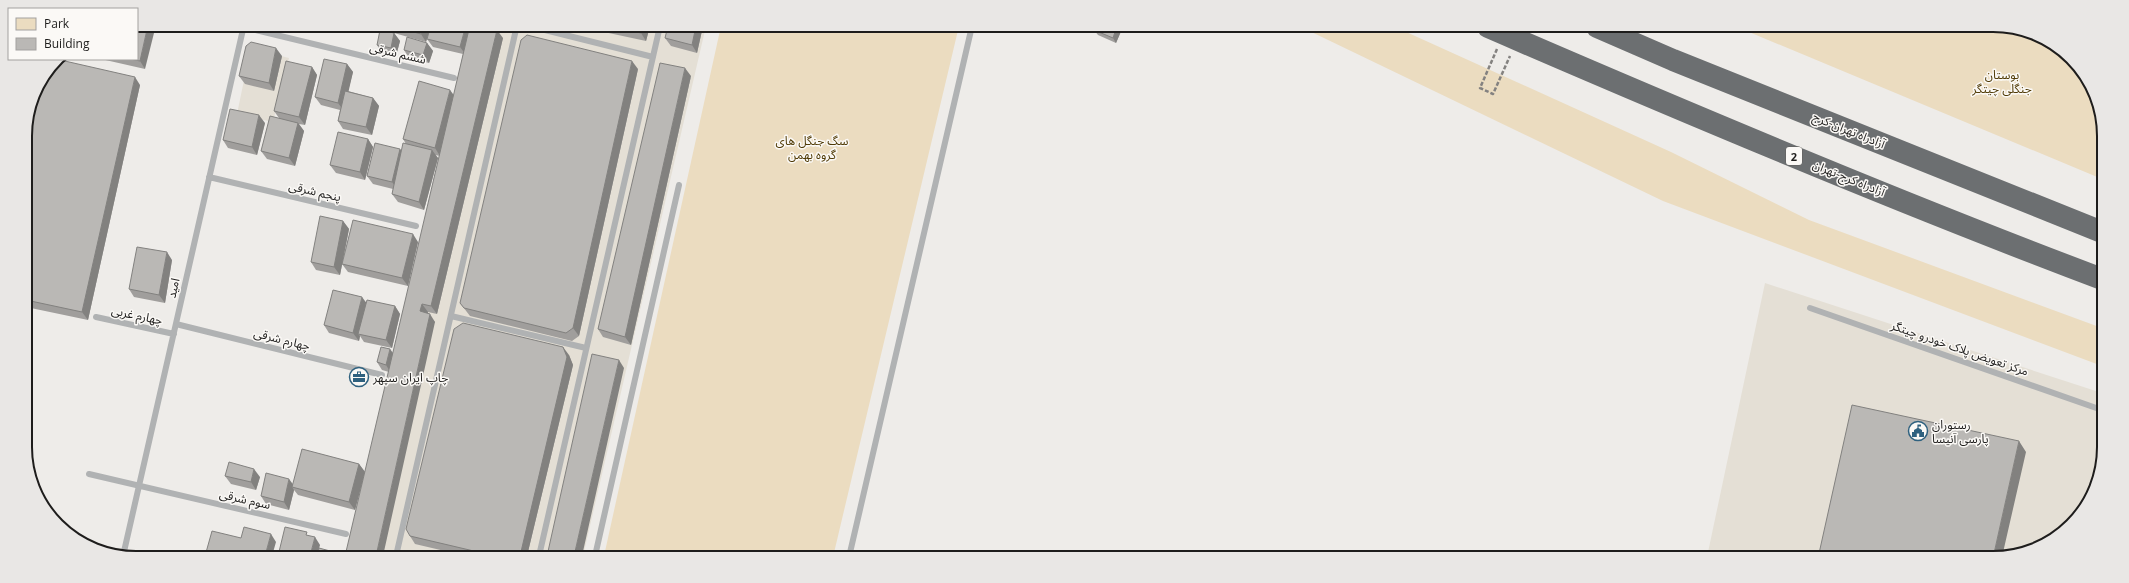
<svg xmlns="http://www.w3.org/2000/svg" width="2129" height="583" viewBox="0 0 2129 583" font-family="'Open Sans','Noto Sans Arabic',sans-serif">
  <rect width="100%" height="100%" fill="#eeece9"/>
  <!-- built -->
  <path fill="#e4dfd5" d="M475,25L706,26L583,556H359Z
    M257,50L289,58L273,122L237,114L249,56Z
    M1765,283L2102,393V469L2089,503L2066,531L2035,550L2000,558L1707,557Z"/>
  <!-- green -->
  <path fill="#ebdcc0" d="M721,26H959L833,557L604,556Z
    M1299,26H1393L1671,152L1809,220L2102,328V366L1663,201Z
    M1737,27H2015L2072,58L2102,114V179Z"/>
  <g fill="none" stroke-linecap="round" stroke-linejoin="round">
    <!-- path -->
    <path stroke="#848280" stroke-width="2.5" stroke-dasharray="4 2" stroke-linecap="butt" d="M1497,49L1480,88L1493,94L1510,56"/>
    <!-- service -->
    <path stroke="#b0b2b3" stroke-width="6" d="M525,25L653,57
      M243,27L454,78
      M209,177L416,226
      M1810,308L2102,410
      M451,316L586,348
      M96,317L174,334
      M176,324L382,375
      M89,474L346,534
      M397,552L416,556
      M123,556L244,25
      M396,556L517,25
      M539,556L660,26
      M595,556L679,185
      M849,557L972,26"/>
    <!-- motorway -->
    <path stroke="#6c6f71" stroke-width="22" d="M1488,27C1691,115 1895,201 2102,279
      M1597,27L1673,60L2102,232"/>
  </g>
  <!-- wall -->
  <path fill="#a09e9c" d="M137,25L145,69L101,59H137Z
    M369,25H431L426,42L394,33L400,41L396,56L382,53L377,45L383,30L371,27Z
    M576,26H650L646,41Z
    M703,26L697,53L671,46L665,38Z
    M1122,29L1116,43L1098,35L1094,30Z
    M503,38L437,314L428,312L427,314L435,322L389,372L382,370L377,362L393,354L440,156L435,155L438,158L424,210L398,202L392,194L393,189L373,184L367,176L400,149L401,151L406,144L403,139L454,95L463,54L433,47L427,39Z
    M427,43L433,51L429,63L409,58L404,50Z
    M282,56L274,91L245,84L239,76Z
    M347,64L353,72L348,91L373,98L379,106L372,135L343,129L338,121L340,110L321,105L315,97Z
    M312,67L317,75L305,125L299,124L304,131L295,166L267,159L261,151L279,118L274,111Z
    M638,69L579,336L572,341L470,316L460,303Z
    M691,76L631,345L603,337L598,329Z
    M140,85L88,320L26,307L25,131Z
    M265,123L257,155L228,148L223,140Z
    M368,139L373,147L365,180L336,173L330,165Z
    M343,221L349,229L340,275L316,270L311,262Z
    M418,242L408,286L348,272L342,264Z
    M172,260L165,303L134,297L129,289Z
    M366,302L395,306L400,314L392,348L364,342L360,336L359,341L329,333L324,325Z
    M569,355L573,365L527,556H466L415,544L410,536Z
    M359,464L365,472L355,510L298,495L294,490L289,510L266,504L261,496L293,484Z
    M225,476L260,477L256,490L231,484Z"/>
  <!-- shaded-wall -->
  <path fill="#82817f" d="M148,25H156L145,69L140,61Z
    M423,25H431L426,42L421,34Z
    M466,25H474L466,55L460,47Z
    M642,26H650L646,41L641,33Z
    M696,26H703L697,53L692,45Z
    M1117,26H1120L1122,29L1116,43L1113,38Z
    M497,30L503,38L437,314L431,306Z
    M394,33L400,41L396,56L391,48Z
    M427,43L433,51L429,63L423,55Z
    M276,48L282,56L274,91L269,83Z
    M632,61L638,69L579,336L573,328Z
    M347,64L353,72L344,111L338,103Z
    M312,67L317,75L305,125L299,117Z
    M685,68L691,76L631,345L625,337Z
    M135,77L140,85L88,320L82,312Z
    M450,90L456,98L440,156L435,148Z
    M373,98L379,106L372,135L366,127Z
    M259,115L265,123L257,155L252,147Z
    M298,123L304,131L295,166L289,158Z
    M368,139L373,147L365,180L360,172Z
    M400,149L405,157L398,190L392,182Z
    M432,150L438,158L424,210L419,202Z
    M343,221L349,229L340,275L334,267Z
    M413,234L418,242L408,286L402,278Z
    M167,252L172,260L165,303L159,295Z
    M362,297L368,305L358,334L360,336L359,341L353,333Z
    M422,304L428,312L426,319L420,311Z
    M395,306L400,314L392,348L386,340Z
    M430,314L435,322L383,556H376Z
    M563,347L569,355L573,365L527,556H520Z
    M390,349L396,357L391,373L386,365Z
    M619,360L624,368L582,556H574Z
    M2019,441L2026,452L2002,557L1993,558Z
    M359,464L365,472L355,510L349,502Z
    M254,469L260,477L256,490L251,482Z
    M289,479L295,487H292L294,490L289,510L284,502Z
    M271,534L276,542L272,556H265Z
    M315,537L320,545L317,556H310Z"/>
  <!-- building -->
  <path fill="#bab8b5" stroke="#82817f" d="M137,25H148L140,61L130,59H137Z
    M389,25H423L421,34Z
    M431,25H466L460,47L427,39Z
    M470,25H478L497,30L431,306L422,304L420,311L430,314L376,556H345Z
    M607,26H642L641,33Z
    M668,26H696L692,45L665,38Z
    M1095,26H1117L1113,38L1094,30Z
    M380,30L394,33L391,48L377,45Z
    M527,35L632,61L573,328L566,333L464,308L460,303L521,40Z
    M407,37L427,43L423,55L404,50Z
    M251,42L276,48L269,83L239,76L246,46Z
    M56,59L135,77L82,312L26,300L25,131L34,93Z
    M324,59L347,64L338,103L315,97Z
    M286,61L312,67L299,117L274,111Z
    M660,63L685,68L625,337L598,329Z
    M419,81L450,90L435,148L403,139Z
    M345,91L373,98L366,127L338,121Z
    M230,109L259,115L252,147L223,140Z
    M270,116L298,123L289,158L261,151Z
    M338,132L368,139L360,172L330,165Z
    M375,143L400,149L392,182L367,176Z
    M403,143L432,150L419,202L392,194Z
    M320,216L343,221L334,267L311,262Z
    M353,220L413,234L402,278L342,264Z
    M137,247L167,252L159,295L129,289Z
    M333,290L362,297L353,333L324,325Z
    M367,300L395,306L386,340L358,334Z
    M463,323L563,347L567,357L520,556H495L410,536L406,529L454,329Z
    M381,347L390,349L386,365L377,362Z
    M592,354L619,360L574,556H547Z
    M1852,405L2019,441L1993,558H1818Z
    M302,449L359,464L349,502L292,487Z
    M229,462L254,469L251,482L225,476Z
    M266,473L289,479L284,502L261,496Z
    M244,527L271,534L265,556H205L212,531L241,538Z
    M285,527L307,532L306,535L315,537L310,556H278Z
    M319,548L341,554V556H317Z"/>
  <!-- icons -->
  <defs>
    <g id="office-ring" transform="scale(1)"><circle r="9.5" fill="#fbf9f6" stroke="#2f617f" stroke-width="1.5"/><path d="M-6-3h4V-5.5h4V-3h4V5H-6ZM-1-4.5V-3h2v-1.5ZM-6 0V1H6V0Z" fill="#2f617f"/></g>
    <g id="civic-ring" transform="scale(1)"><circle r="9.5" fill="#fbf9f6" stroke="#2f617f" stroke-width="1.5"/><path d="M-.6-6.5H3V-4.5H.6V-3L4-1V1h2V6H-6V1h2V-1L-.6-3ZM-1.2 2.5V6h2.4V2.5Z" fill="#2f617f"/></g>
  </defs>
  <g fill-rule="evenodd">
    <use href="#office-ring" x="359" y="377"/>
    <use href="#civic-ring" x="1918" y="431"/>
  </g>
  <g text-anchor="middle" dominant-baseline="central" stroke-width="3" stroke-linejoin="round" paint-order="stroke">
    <!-- shield labels -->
    <rect fill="#fbf9f6" stroke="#605f5d" stroke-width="1" x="1786" y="147" width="16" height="18" rx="3"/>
    <g font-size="11" font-weight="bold" fill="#1e1d1c">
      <text x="1794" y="156">2</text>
    </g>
    <!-- street labels -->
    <g font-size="12" fill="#1e1d1c" stroke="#fbf9f6">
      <text transform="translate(398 53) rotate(13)">ششم شرقی</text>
      <text transform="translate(1849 130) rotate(22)">آزادراه تهران-کرج</text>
      <text transform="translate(1849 178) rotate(22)">آزادراه کرج-تهران</text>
      <text transform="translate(315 191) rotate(13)">پنجم شرقی</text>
      <text transform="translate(173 288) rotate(-77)">امید</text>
      <text transform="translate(137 315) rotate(12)">چهارم غربی</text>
      <text transform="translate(282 339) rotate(14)">چهارم شرقی</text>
      <text transform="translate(1960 348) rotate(19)">مرکز تعویض پلاک خودرو چیتگر</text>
      <text transform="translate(245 499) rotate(13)">سوم شرقی</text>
    </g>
    <!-- park labels -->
    <g font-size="12" fill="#4f3a05" stroke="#fbf9f6">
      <text x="2002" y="74">بوستان<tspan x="2002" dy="14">جنگلی چیتگر</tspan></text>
      <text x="812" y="140">سگ جنگل های<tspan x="812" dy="14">گروه بهمن</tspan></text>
    </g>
    <!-- poi labels -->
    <g font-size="12" fill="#1e1d1c" stroke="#fbf9f6" text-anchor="start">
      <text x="373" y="377">چاپ ایران سپهر</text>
      <text x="1932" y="424">رستوران<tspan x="1932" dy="14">پارسی آنیسا</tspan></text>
    </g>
  </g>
  <!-- crop -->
  <path d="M0 0H2129V583H0ZM136 32H1993A104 104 0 0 1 2097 136V447A104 104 0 0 1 1993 551H136A104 104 0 0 1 32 447V136A104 104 0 0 1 136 32Z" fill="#e9e7e5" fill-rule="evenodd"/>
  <path fill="none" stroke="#1e1d1c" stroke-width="2" d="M136 32H1993A104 104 0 0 1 2097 136V447A104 104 0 0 1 1993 551H136A104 104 0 0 1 32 447V136A104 104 0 0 1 136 32Z"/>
  <!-- legend -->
  <rect x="8" y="8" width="130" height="52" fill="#fbf9f6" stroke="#a3a19f"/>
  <rect x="16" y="18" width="20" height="12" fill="#ebdcc0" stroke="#a3a19f"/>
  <text x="44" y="28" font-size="12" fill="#1e1d1c">Park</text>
  <rect x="16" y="38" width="20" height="12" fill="#bab8b5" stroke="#a3a19f"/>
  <text x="44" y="48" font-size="12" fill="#1e1d1c">Building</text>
</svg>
